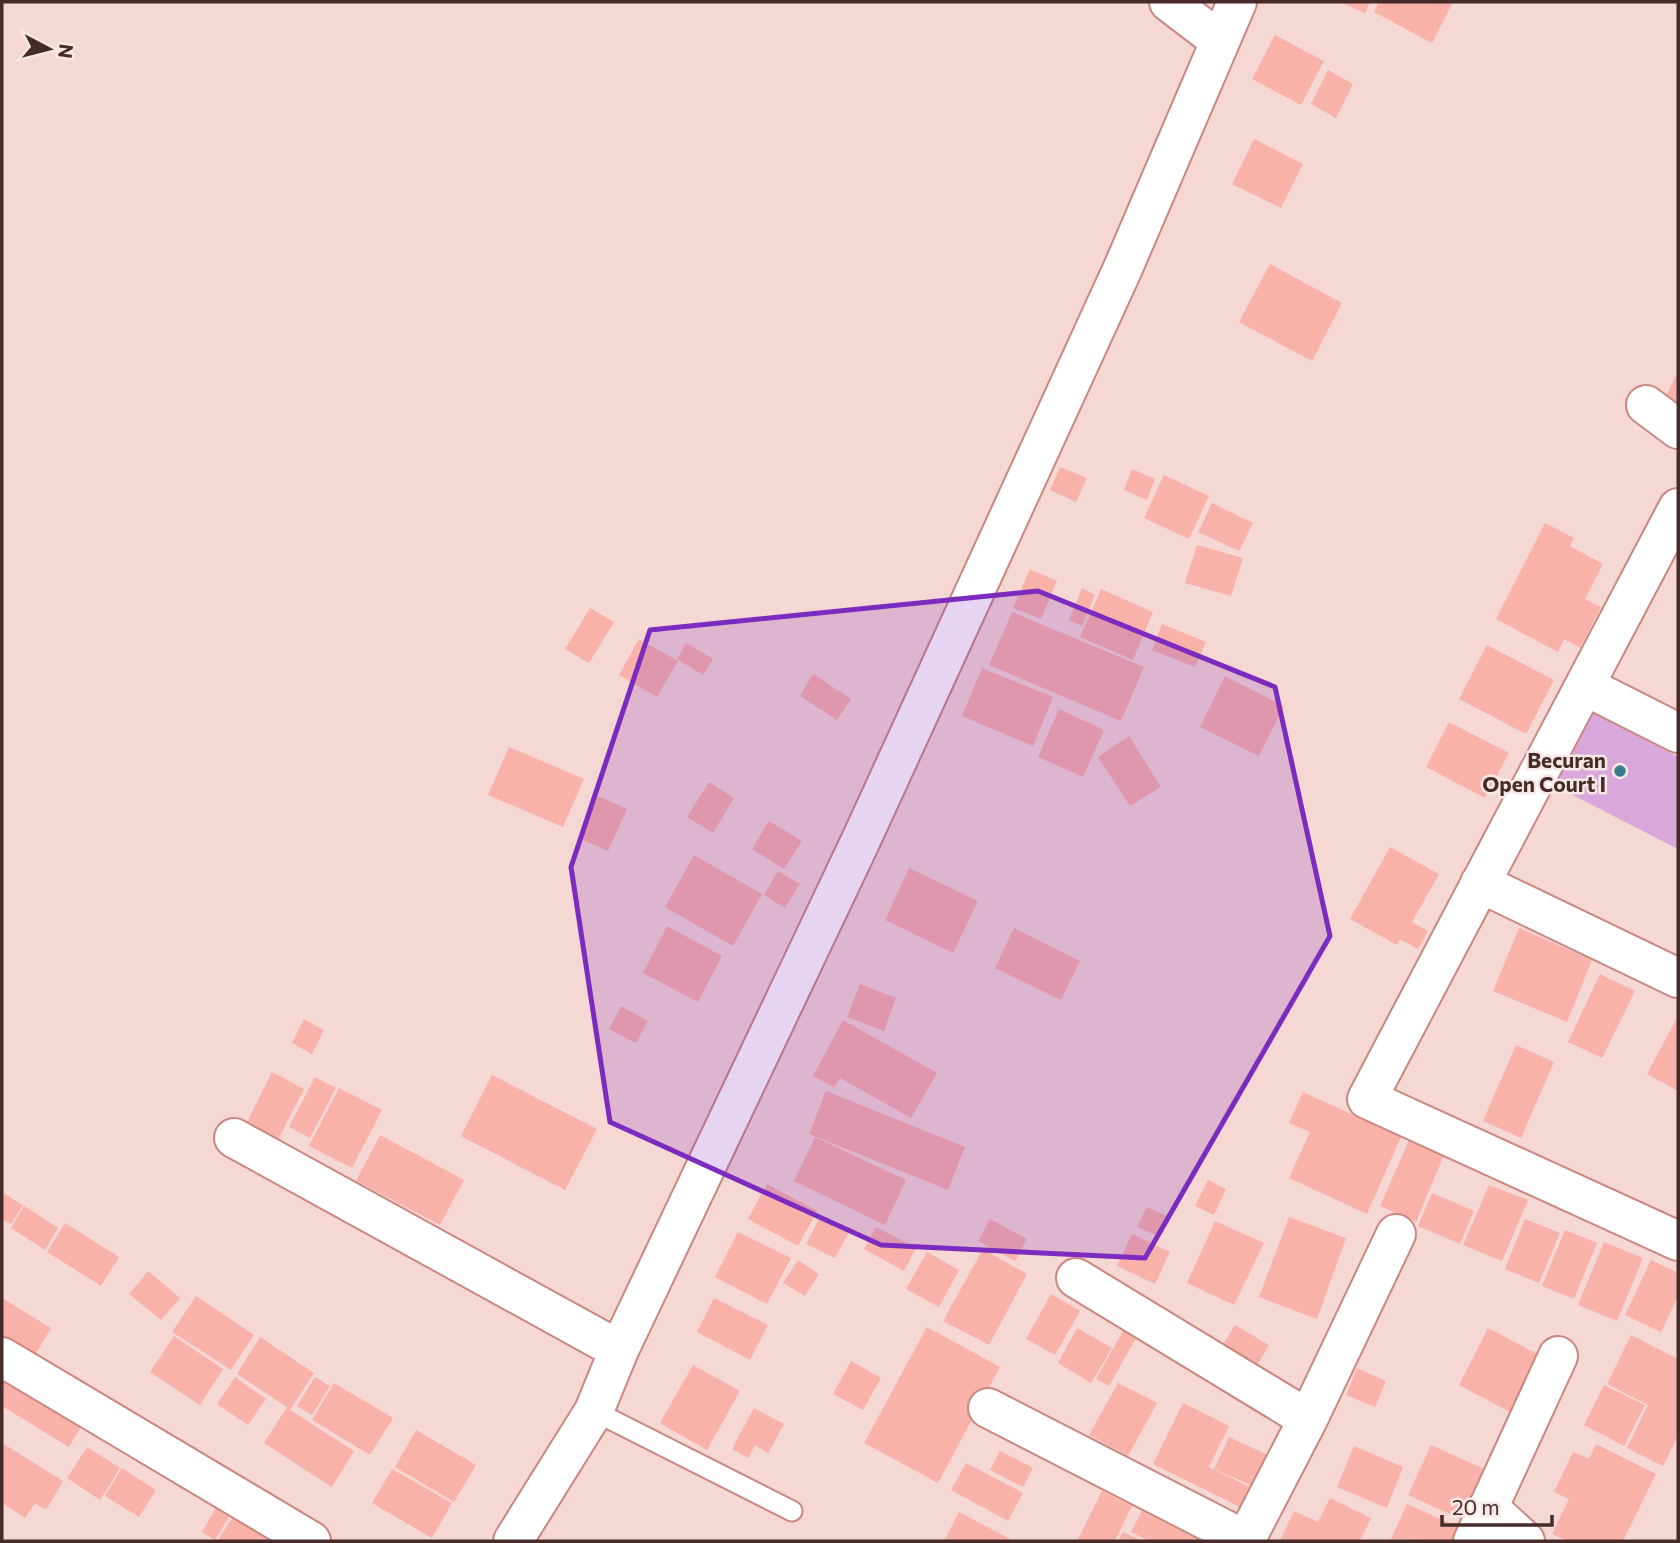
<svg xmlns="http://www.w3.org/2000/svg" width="1680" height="1543" viewBox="0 0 1680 1543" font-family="Commissioner,sans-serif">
  <rect width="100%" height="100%" fill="#f5d7d4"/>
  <!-- green -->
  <path fill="#daa7da" d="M1592,712L1678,757V849L1555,786Z"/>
  <!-- building -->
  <path fill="#f8b2aa" d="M1340,2H1370L1365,13Z
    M1379,2H1447L1452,4L1432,43L1374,12Z
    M1275,35L1324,61L1301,105L1252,79Z
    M1328,70L1353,84L1336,118L1311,104Z
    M1254,139L1303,164L1281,208L1232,184Z
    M1270,264L1342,303L1312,361L1239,322Z
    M1678,372V402L1666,396Z
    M1060,467L1087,478L1076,502L1050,490Z
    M1132,469L1155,479L1147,500L1124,490Z
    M1164,475L1209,496L1189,539L1144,518Z
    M1212,503L1253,523L1239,551L1198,532Z
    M1545,523L1574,538L1570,546L1603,564L1585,599L1601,607L1580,648L1564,639L1558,652L1496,619Z
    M1197,545L1243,558L1231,596L1185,583Z
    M1030,569L1057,581L1041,619L1013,608Z
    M1082,588L1095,595L1082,626L1069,620Z
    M1101,589L1153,612L1133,660L1080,637Z
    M590,608L614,622L589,663L565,649Z
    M1012,612L1144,667L1121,721L989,665Z
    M1162,624L1206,642L1195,667L1152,650Z
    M639,639L678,661L657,697L619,675Z
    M686,643L713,659L703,675L677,659Z
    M1487,645L1554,680L1526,734L1459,699Z
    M982,668L1053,697L1033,746L962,716Z
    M813,674L851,699L837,720L800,696Z
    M1225,676L1284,706L1259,756L1200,727Z
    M1059,709L1104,730L1083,777L1038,757Z
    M1449,722L1509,753L1485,798L1426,767Z
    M1129,736L1161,787L1130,806L1098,757Z
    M509,747L584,779L563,827L488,795Z
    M709,782L734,798L713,833L687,817Z
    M598,796L627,809L608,851L579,838Z
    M769,821L802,841L784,869L752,849Z
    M1390,847L1439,874L1412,922L1428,931L1418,949L1400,939L1397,945L1350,919Z
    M694,855L762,894L733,946L665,907Z
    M909,868L978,901L953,953L885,920Z
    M778,871L800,884L785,908L764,895Z
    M667,926L722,956L698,1002L643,973Z
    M1014,928L1080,961L1061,1000L995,968Z
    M1519,928L1592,960L1567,1022L1493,991Z
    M1600,974L1635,991L1602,1058L1568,1042Z
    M860,984L896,998L884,1031L847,1017Z
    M621,1006L648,1021L636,1043L609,1029Z
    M1678,1016V1091L1647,1074Z
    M304,1019L324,1030L312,1054L292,1043Z
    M843,1020L937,1073L911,1118L840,1078L834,1087L813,1076Z
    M1516,1045L1554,1062L1521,1138L1483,1121Z
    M272,1072L304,1089L278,1140L246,1124Z
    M492,1075L597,1129L565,1190L461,1136Z
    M315,1077L336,1088L310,1138L289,1127Z
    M339,1088L382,1110L352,1168L309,1146Z
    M826,1091L965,1147L948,1190L809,1134Z
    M1303,1092L1401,1137L1367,1214L1289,1178L1310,1132L1289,1123Z
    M380,1135L464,1180L440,1225L356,1181Z
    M815,1137L906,1180L885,1225L794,1181Z
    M1409,1140L1444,1155L1416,1222L1380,1206Z
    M1208,1180L1226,1189L1214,1215L1195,1206Z
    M767,1184L817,1211L798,1246L748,1219Z
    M1489,1185L1528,1200L1502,1261L1463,1245Z
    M3,1193L23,1205L11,1224L2,1219Z
    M1432,1193L1474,1211L1460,1244L1418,1226Z
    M24,1206L58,1228L45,1250L11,1228Z
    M1147,1207L1167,1216L1158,1236L1137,1227Z
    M821,1215L850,1230L835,1258L806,1244Z
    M1289,1217L1346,1238L1317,1319L1259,1297Z
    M990,1219L1027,1239L1015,1261L978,1241Z
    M1525,1219L1560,1233L1539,1283L1505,1269Z
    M1215,1221L1264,1243L1234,1305L1187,1283Z
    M65,1223L119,1257L101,1286L47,1252Z
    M876,1227L916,1248L904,1271L864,1249Z
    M1565,1230L1597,1243L1574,1299L1542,1286Z
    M738,1232L791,1258L767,1304L715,1277Z
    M1132,1234L1170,1252L1155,1284L1117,1266Z
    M1604,1242L1643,1258L1617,1321L1578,1305Z
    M983,1249L1027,1274L989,1345L943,1321Z
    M927,1252L959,1270L939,1307L906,1289Z
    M798,1260L819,1274L805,1296L783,1283Z
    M1651,1260L1678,1273V1296L1661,1332L1625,1315Z
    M148,1271L180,1298L161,1320L129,1294Z
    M1051,1294L1080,1311L1055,1355L1026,1339Z
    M196,1296L254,1335L231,1370L172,1332Z
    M2,1298L51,1328L29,1365L2,1349Z
    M714,1298L768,1325L750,1360L697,1332Z
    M1235,1325L1269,1345L1256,1367L1222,1346Z
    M927,1327L1000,1367L938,1483L864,1443Z
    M1077,1328L1112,1348L1091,1383L1058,1363Z
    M1488,1328L1539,1355L1510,1412L1459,1385Z
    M1123,1331L1136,1338L1109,1386L1096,1379Z
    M1631,1335L1678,1359V1436L1663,1466L1627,1448L1648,1405L1607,1384Z
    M174,1336L223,1369L200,1405L150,1372Z
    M260,1337L314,1373L290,1410L354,1451L332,1487L264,1443L287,1407L237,1374Z
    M851,1361L881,1378L863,1410L833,1394Z
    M2,1362L88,1415L69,1447L2,1406Z
    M693,1365L740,1391L707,1450L660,1423Z
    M1357,1368L1386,1381L1375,1407L1346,1395Z
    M235,1377L266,1399L248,1425L217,1404Z
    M315,1377L330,1386L312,1415L297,1406Z
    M334,1383L393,1418L370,1455L312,1420Z
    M1118,1383L1157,1403L1128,1456L1089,1435Z
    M1604,1385L1645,1405L1624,1446L1584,1425Z
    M1183,1403L1229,1426L1209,1467L1250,1487L1240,1507L1153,1464Z
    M754,1408L784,1424L768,1453L755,1445L748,1458L732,1449Z
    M416,1430L476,1465L454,1502L395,1467Z
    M1229,1437L1274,1458L1260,1489L1214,1469Z
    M2,1443L63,1481L46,1510L35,1503L25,1518L2,1503Z
    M1596,1444L1656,1474L1623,1541H1567L1552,1534L1569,1499L1554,1492L1573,1452L1589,1459Z
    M1431,1445L1493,1473L1470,1523L1408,1495Z
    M1354,1446L1403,1467L1387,1508L1337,1487Z
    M87,1447L120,1468L100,1500L67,1478Z
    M1000,1451L1033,1468L1023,1487L990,1470Z
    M966,1463L1023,1493L1008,1521L951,1490Z
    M122,1468L156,1490L139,1517L105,1496Z
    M392,1469L452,1503L432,1538L372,1503Z
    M1102,1491L1132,1506L1115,1541H1077Z
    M1330,1498L1371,1518L1360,1541H1280L1294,1511L1318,1522Z
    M220,1501L233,1510L215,1540L202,1532Z
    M1407,1504L1460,1528L1454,1541L1391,1539Z
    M238,1510L281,1541H217Z
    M1142,1511L1202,1541H1149L1131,1532Z
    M959,1512L1010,1539L1009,1541H944Z
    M1123,1532L1142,1541H1118Z"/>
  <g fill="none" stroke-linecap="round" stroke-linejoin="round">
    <!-- lane casing -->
    <g stroke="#ca8780" stroke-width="23">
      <path id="lane" d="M594,1411L792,1511"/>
    </g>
    <!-- street casing -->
    <g stroke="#ca8780" stroke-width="42">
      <path id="street" d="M1169,2L1220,41
        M1646,405L1678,429
        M1678,508L1367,1099L1678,1241
        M1585,686L1678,733
        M1480,883L1678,978
        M234,1138L619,1350
        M1076,1278L1308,1419
        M2,1357L311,1541
        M988,1408L1245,1540
        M1488,1507L1525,1541
        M513,1541L594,1411L619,1350L861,840L1123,268L1237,2
        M1245,1541L1308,1419L1396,1234
        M1473,1541L1558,1356"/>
    </g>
    <!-- lane -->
    <use href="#lane" stroke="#fff" stroke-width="19"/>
    <!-- street -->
    <use href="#street" stroke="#fff" stroke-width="38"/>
  </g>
  <!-- marked area -->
  <path fill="#7b2cbf" fill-opacity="0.2" stroke="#7b2cbf" stroke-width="5" stroke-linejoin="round" d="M1038,591L1275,687L1330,936L1145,1258L881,1245L610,1122L571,867L650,630Z"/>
  <!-- markers -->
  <circle fill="#377e87" stroke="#f7e8e6" stroke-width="2.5" cx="1620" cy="771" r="7"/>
  <g text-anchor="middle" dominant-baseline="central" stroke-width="5" stroke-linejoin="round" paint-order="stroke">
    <!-- poi labels -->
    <g font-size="21" font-weight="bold" fill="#462b28" stroke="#f7e8e6" text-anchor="end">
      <text x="1606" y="759">Becuran<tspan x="1606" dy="24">Open Court I</tspan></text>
    </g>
  </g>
  <!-- border -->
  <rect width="1680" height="1543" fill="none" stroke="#462b28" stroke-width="7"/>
  <!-- north arrow -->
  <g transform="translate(49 49) rotate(97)" stroke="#f7e8e6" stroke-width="5" paint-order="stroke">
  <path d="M0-5L12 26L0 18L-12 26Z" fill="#462b28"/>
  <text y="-10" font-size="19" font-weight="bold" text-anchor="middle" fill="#462b28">N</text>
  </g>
  <!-- scale -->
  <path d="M1442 1515v10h110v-10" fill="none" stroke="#462b28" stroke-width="3.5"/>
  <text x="1452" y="1515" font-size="21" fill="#462b28" stroke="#f7e8e6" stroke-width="5" paint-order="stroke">20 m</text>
</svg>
